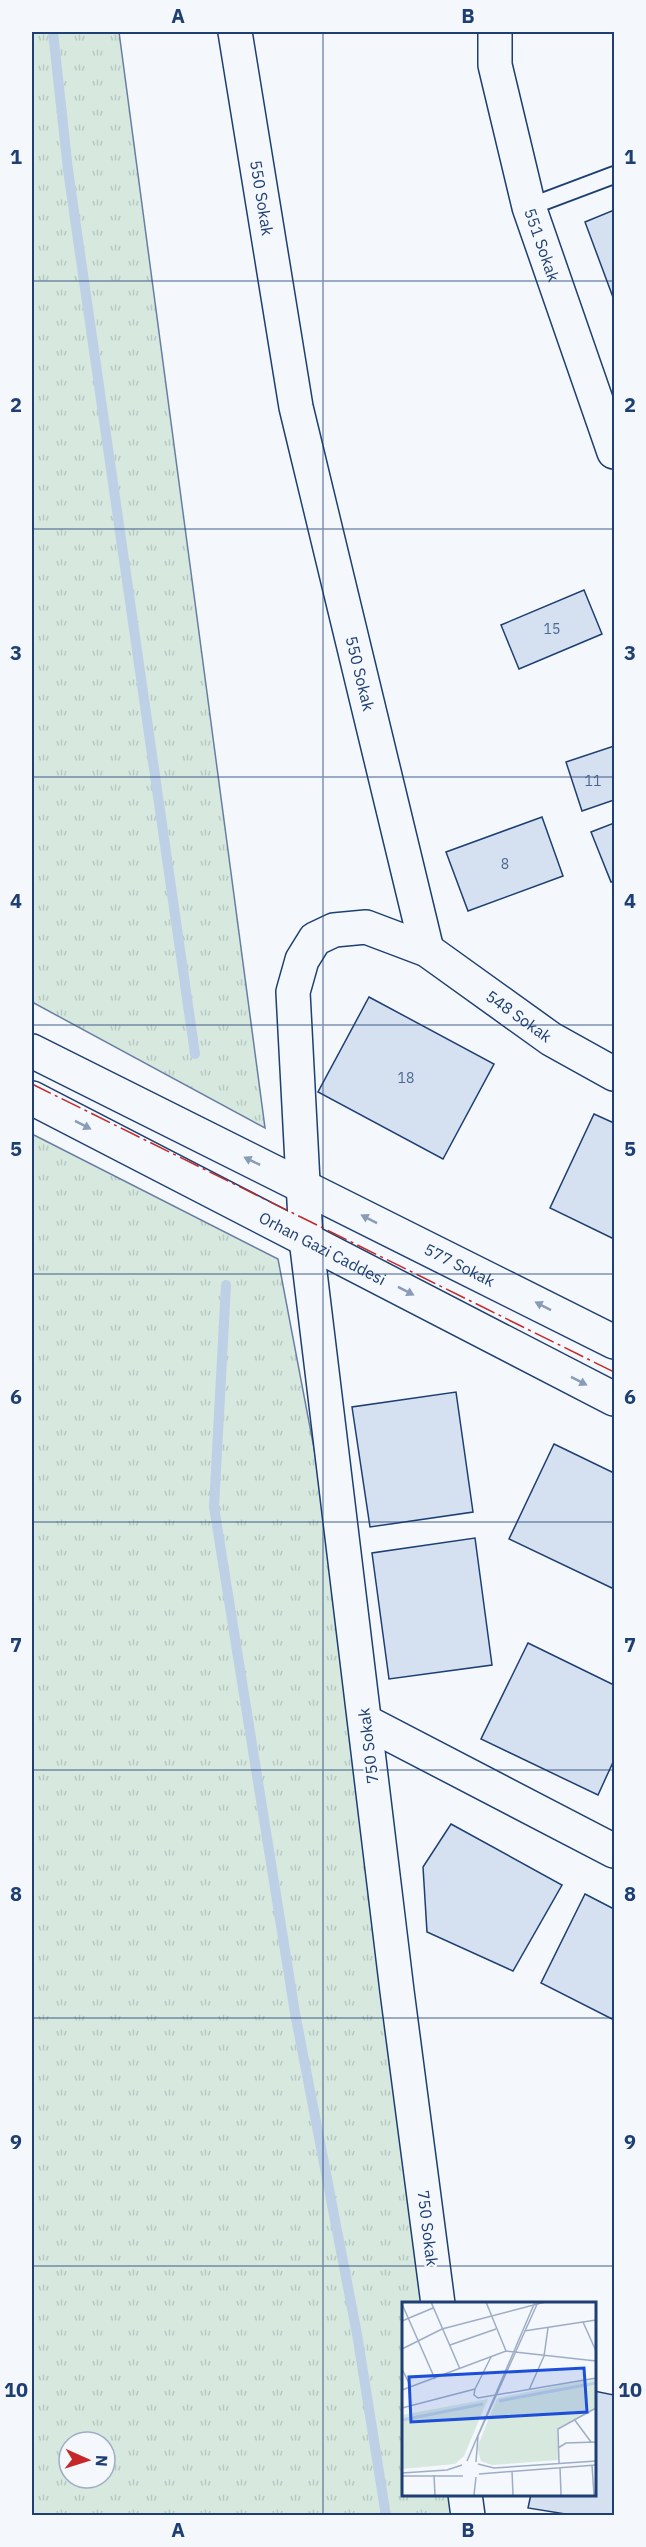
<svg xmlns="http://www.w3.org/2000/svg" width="646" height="2547" viewBox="0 0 646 2547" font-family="'IBM Plex Sans',sans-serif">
  <defs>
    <pattern id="grass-tufts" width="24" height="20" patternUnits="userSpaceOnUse" patternTransform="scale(1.5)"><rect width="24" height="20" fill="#d7e8df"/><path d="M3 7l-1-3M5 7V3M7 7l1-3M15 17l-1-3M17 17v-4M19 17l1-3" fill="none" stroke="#b8c8c3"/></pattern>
  </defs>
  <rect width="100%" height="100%" fill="#f4f7fb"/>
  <!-- grass -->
  <path fill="url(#grass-tufts)" stroke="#687fa3" stroke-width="1.5" fill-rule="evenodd" d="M32,32H119L265,1128L32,1002Z
    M32,1134L278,1259L366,1722L438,2304H403V2494L465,2495L468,2515H32ZM69,2442H105V2478H69Z"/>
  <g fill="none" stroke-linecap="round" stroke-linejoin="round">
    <!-- stream -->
    <path stroke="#bed0e5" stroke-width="10" d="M53,32L68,170L195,1054
      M226,1285L214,1507L295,2013L357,2334L386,2516"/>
  </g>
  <!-- building -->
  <path fill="#d5e0f0" stroke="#1d3f73" stroke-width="1.5" d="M614,210V300L585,222Z
    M584,590L602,634L519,669L501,625Z
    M614,746V800L582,811L566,762Z
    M542,817L563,876L468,911L446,852Z
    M614,823V881L611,882L591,832Z
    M369,997L494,1064L443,1159L318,1092Z
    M594,1114L614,1123V1239L550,1208Z
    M456,1392L473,1512L370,1527L352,1407Z
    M554,1444L614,1473V1589L509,1539Z
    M475,1538L492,1665L389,1679L372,1553Z
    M528,1643L614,1685V1760L598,1795L481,1739Z
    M451,1824L562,1885L513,1971L427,1932L423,1867Z
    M585,1894L614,1909V2020L541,1983Z
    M594,2391L614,2395V2516H578L528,2508L531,2494H594Z"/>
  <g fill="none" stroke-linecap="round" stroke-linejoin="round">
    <!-- service casing -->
    <g stroke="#1d3f73" stroke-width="20">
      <path id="service" d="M529,207L614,175"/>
    </g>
    <!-- minor casing -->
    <g stroke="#1d3f73" stroke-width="36">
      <g id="minor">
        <path id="s1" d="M235,32L296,407L427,950"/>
        <path id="s2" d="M495,32V65L529,207L614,452"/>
        <path d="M366,1722L614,1851"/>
        <path id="s3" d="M438,2304L397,1991L306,1239L293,992L302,960L315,939L334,930L366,927L427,950L551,1039L614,1074"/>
        <path d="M465,2494L468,2516"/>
      </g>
    </g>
    <!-- tertiary casing -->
    <g stroke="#1d3f73" stroke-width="36">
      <g id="tertiary">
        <path id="s4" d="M32,1051L614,1342"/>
        <path id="s5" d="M32,1098L614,1399"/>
      </g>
    </g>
    <!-- service -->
    <use href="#service" stroke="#f4f7fb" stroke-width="16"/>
    <!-- minor -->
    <use href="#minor" stroke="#f4f7fb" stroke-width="33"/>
    <!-- tertiary -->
    <use href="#tertiary" stroke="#f4f7fb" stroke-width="33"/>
    <!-- power -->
    <path stroke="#c62828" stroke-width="1.5" stroke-dasharray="21 4.5 3 4.5" stroke-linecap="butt" d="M32,1084L614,1372"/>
  </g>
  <!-- one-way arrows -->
  <defs><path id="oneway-solid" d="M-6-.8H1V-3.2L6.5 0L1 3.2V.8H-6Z" transform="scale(1.5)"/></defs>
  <g fill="#889bb7">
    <use href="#oneway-solid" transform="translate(83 1125) rotate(27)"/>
    <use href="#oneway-solid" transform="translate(252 1161) rotate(-154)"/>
    <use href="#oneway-solid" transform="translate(369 1219) rotate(-153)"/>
    <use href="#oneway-solid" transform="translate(406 1291) rotate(27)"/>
    <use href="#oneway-solid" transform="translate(543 1306) rotate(-153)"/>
    <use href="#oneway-solid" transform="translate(579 1381) rotate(27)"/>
  </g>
  <!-- grid -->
  <path fill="none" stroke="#1d3f73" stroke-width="1.5" stroke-opacity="0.55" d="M323,32V2516M32,281H614M32,529H614M32,777H614M32,1025H614M32,1274H614M32,1522H614M32,1770H614M32,2018H614M32,2266H614"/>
  <g text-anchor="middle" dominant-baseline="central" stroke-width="4.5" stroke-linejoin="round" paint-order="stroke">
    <!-- number labels -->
    <g font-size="14" fill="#4b6792">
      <text x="552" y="629">15</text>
      <text x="593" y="781">11</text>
      <text x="505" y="864">8</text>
      <text x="406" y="1078">18</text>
    </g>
    <!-- street labels -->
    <g font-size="16" fill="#1d3f73" stroke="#f4f7fb">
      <text stroke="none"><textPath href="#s1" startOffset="168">550 Sokak</textPath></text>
      <text stroke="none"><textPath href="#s2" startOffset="219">551 Sokak</textPath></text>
      <text stroke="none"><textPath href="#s1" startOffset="654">550 Sokak</textPath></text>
      <text stroke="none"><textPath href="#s3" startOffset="1610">548 Sokak</textPath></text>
      <text stroke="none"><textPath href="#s5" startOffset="327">Orhan Gazi Caddesi</textPath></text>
      <text stroke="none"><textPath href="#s4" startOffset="478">577 Sokak</textPath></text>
      <text transform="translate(368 1746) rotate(-97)">750 Sokak</text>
      <text transform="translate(428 2228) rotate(83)">750 Sokak</text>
    </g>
  </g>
  <!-- overview -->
  <g transform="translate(402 2302)">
    <rect width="194" height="194" fill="#f4f7fb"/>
    <path d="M193,76V106L156,127V158L90,163L79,159L75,146L95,96ZM86,97L62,154L53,162L0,167V113Z" fill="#d7e8df"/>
    <path fill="none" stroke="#bed0e5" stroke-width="3" d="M97,99L194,81M0,118L81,102"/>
    <path fill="none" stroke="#9eadc5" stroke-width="1.5" d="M29,0L58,67M84,0L104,49M0,2L33,77M0,19L31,6M181,20L194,49M122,29L194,18M48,43L94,27M0,47L40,27L143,0M0,67L9,85M73,87L72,93L76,96L194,76M73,87L89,55M0,88L104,49L194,59M127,88L142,54L146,26M0,106L73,87M172,117L189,140M156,146L164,141L194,140M65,159L133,0M74,160L76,134L136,0M157,161L156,127L194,106M76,162L92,166L194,159M190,163L192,193M158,165L159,193M110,169L111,193M0,171L45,168L60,163M77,172L194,163M32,173L33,193M0,174H61M72,193L74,175"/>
    <path fill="#1d4ed8" fill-opacity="0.15" stroke="#1d4ed8" stroke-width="3" d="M182,66L185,110L9,120L7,75Z"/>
    <rect width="194" height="194" fill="none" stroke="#1d3f73" stroke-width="3"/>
  </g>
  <!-- border -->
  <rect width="646" height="2547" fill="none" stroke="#f4f7fb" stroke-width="66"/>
  <!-- north arrow -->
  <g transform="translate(87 2460) rotate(93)"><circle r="28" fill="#f4f7fb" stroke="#9eadc5" stroke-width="1.5"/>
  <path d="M0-4.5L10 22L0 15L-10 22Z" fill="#c62828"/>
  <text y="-9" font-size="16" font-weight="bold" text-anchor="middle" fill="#1d3f73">N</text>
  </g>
  <rect x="33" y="33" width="580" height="2481" fill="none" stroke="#1d3f73" stroke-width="2"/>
  <g font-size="20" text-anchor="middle" font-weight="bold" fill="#1d3f73">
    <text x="178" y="23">A</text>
    <text x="468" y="23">B</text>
    <text x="16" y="164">1</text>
    <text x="630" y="164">1</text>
    <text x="16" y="412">2</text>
    <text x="630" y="412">2</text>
    <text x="16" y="660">3</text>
    <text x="630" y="660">3</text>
    <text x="16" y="908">4</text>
    <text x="630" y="908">4</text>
    <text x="16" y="1156">5</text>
    <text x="630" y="1156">5</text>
    <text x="16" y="1404">6</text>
    <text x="630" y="1404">6</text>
    <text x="16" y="1652">7</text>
    <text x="630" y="1652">7</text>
    <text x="16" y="1901">8</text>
    <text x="630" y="1901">8</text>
    <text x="16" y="2149">9</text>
    <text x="630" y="2149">9</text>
    <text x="16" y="2397">10</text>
    <text x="630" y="2397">10</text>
    <text x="178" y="2537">A</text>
    <text x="468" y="2537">B</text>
  </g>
</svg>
